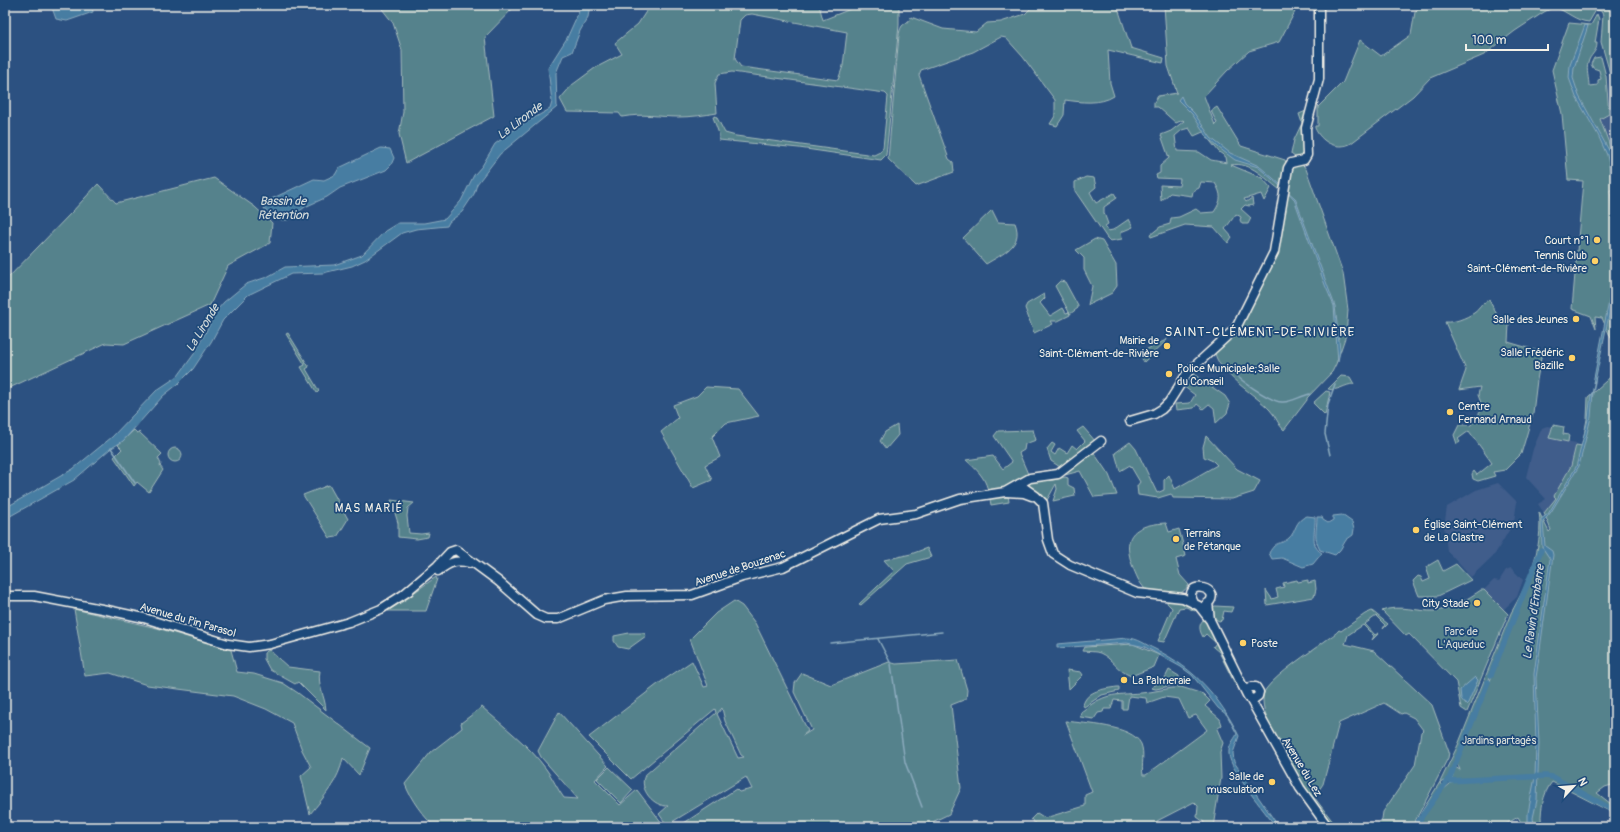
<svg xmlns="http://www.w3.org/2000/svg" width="1620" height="832" viewBox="0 0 1620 832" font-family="Pangolin,sans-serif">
  <rect width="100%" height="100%" fill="#2c5181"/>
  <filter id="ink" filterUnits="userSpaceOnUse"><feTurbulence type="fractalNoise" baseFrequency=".025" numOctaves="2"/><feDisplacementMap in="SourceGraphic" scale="8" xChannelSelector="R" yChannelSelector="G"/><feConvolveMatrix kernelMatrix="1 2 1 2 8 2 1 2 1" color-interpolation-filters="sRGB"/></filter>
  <g filter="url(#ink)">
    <!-- built -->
    <path fill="#405d8b" d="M1609,114L1615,131V144L1610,146L1600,118Z
      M1547,426L1552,427L1549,438L1576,443L1571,466L1554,496L1557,498L1544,513L1538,504L1546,499L1526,477L1533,449L1542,428Z
      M1498,483L1517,502L1514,522L1495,554L1471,577L1447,551L1444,527L1447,507L1476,490Z
      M1511,568L1523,580L1517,597L1503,610L1484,590L1494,580L1499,581L1506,570Z"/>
    <!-- green -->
    <path fill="#55828c" stroke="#a4baba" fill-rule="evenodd" d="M379,5H516L485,37L494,116L406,163L399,134L403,112L402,50L393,23Z
      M654,5H819L823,20L848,10L857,5H899V25L886,155L881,160L799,148L719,140V134L713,117L716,116L725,133L736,136L874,155L880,152L883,148L888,96L885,93L732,72L719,74L715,83L717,113C705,115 692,117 679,117C658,117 643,113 622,117L619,113L567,112L560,99L572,85L595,68L622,54L615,43L638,24L647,10ZM752,14L847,32L843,66L838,80L741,67L735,59L740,20L745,15Z
      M1034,5H1117L1131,48L1164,58L1163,63L1108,50L1110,83L1114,96C1100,105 1080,102 1065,100L1064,115L1057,126L1050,124L1055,116V100L1023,57L1006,38L1001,37L973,52L921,70L919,75L949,159L953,162L954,172L916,186L888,159L898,46C899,40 898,32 902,26C905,23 909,22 911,17L943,29L976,32L987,23L1001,22L1025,14Z
      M1164,5L1298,6L1279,42L1249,51L1227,71L1204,96L1215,125L1217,123L1211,111L1217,107L1241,146L1285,160L1286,163L1279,189C1265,179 1251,161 1231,165L1262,178L1271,188L1264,201L1261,194L1244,199L1246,202L1252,198L1253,205L1249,206L1245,205L1241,209L1251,218L1248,224H1242L1240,220L1241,217L1236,214L1225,229L1232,237L1228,243L1214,227L1185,225L1151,237L1150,235L1160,227L1170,224L1171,218L1179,217L1196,209L1201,213L1214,212C1222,200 1222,195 1215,183L1201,182L1199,188L1193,191L1192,196L1170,193L1161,201L1160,185L1179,186L1180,179L1157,178L1156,175L1160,173V166L1169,158L1161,135L1171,131L1184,121L1183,120L1176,123L1158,107H1154V102L1158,96L1177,93L1168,66ZM1189,128L1194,136L1203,132L1219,152L1226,157L1227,163L1211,160L1199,152L1177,151L1175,136L1182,130Z
      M1421,5H1615V115L1610,73L1601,42L1603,15L1601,11L1596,10L1589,22C1575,21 1567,11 1554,7L1544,12L1515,31L1484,55L1430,78L1413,96L1350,144C1336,150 1321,142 1315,128V126H1318V107L1343,82L1360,40L1381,56L1411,35L1415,12Z
      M1597,14L1599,19L1595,43H1597C1597,53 1590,54 1588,63C1586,70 1589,79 1589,86L1598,85V80L1601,79L1599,70L1593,68L1591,64L1594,58L1601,57L1606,76L1609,114L1600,119L1610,146L1615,151V190H1610L1615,241L1611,277H1615V341L1611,338L1602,318L1595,317L1596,329L1591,316L1572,309L1583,181L1568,180L1562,114L1552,70L1569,23L1591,25Z
      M1306,111L1309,112L1305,151L1302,156L1296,158L1291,154L1294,140L1302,123L1299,114Z
      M1297,165H1303L1306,169L1343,273L1348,310L1346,335L1336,364L1332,372L1307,398V400L1284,430C1278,425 1276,416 1270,410C1256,395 1219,374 1215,353L1229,339L1270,267L1288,181L1292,168Z
      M1086,177L1094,178L1096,187L1090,192L1096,203L1114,193L1117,198L1104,207V213L1108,224L1105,226L1108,231L1113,230L1129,219L1133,227L1121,232L1122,239L1110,241L1107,238L1075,191V182Z
      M214,178L255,207L272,223L270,243L228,266L210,305L124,344L106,343L5,390V281L71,213L98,184L116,203Z
      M992,210L998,222L1015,223C1024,246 1002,254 986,264L963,238Z
      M1095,239L1102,241L1116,265L1117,286L1112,293L1088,305L1092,286L1084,270V258L1076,250Z
      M1060,281L1065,282L1078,306V308L1070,314L1055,286Z
      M1044,294L1045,298L1040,303L1050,316L1063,308L1066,313L1069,312L1070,315L1058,321H1051L1053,324L1034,333L1025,308L1027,304Z
      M1489,300L1501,322L1509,324L1508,342L1542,352L1537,380L1533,413L1521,454L1505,470L1493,472L1495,476L1478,481L1473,479L1472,474L1474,471L1477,475L1492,463L1469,431L1458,439L1460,442L1457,444L1454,435L1459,425H1468L1469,426L1471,425L1483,408L1478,395L1480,387L1459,390L1466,370L1445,322C1454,323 1466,318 1474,313C1480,309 1481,303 1489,300Z
      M288,333L309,367L306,369L319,391L317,393L301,367L305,365L286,334Z
      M1168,339L1144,362L1139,353Z
      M1192,373L1225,396L1230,404L1227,413L1216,423L1214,408L1209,404L1203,409L1197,404L1194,408L1176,410L1175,404L1190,403L1195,395L1183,386Z
      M1615,373V784L1605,787L1597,793L1615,807V814L1552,782C1543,792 1539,815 1542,827H1524L1518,817L1501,827H1418L1420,823L1421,813L1440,782L1458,745L1511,613C1528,583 1544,546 1539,512L1549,532L1551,530L1544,513L1556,498L1554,496L1571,466L1576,445L1582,446L1587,419L1588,397ZM1515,615L1516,616L1457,763L1460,770L1455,767L1452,779L1456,782L1451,783L1444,789L1440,783L1448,779L1452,771Z
      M1341,376L1350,377L1354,384C1345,384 1337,392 1328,389Z
      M706,387L738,389L759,416L726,423L712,437L720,457L705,465L712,480L693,488L661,432L678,418L673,405L697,396Z
      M1326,391L1330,392L1325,415L1313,403Z
      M897,425L898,435L886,449L880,441L885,432Z
      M1553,425L1564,427L1563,434L1569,435L1568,442L1549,438Z
      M1083,427L1096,442L1065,465L1063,464L1060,467L1051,461L1047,449L1052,443L1055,445L1051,452L1055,455L1059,448L1067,453L1072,445L1077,449L1085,441L1077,431Z
      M134,430L137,433L139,432L162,454L158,458L161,464L160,466L163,470L149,492L137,482L134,486L114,457L122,449L118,445Z
      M1033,430L1036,440L1025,444L1024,450L1019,453L1028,474L1007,487L1009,502L991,505C987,481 984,476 966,460L993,456L1003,469L1012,462L994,436L998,431Z
      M1206,436L1237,469L1260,481L1254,492L1232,499L1173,498L1171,494L1158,498L1138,495L1137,486L1140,482L1130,465L1120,471L1115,453L1130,442L1136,449L1157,493L1164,490V480L1169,475L1175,489L1217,465L1213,461L1204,457L1203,447Z
      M168 455a7 7 0 1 1 14 0a7 7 0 1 1-14 0Z
      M1092,450L1109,475L1117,495L1094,497L1080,471L1065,475L1063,473Z
      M1065,477L1068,478V485L1074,488L1075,496L1053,501L1057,489L1056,484L1046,502L1038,492L1027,485L1029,481L1053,480Z
      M329,485L348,519L337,537L330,538L303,495Z
      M391,500L414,503L408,508L407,516L409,533L421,534L429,533L428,537L417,539L398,537V523Z
      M1166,523L1169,532L1179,529L1186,556L1176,559L1180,575L1189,585C1179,600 1164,595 1148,595C1146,589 1141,585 1138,579C1122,545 1123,525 1166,523Z
      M927,548L931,557L907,564L861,605L859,604L894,571L884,560L911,554Z
      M1438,560L1443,571L1456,564L1471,580L1438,596H1419L1413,581L1418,576L1421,577L1423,582L1430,579L1426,567Z
      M436,577L437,579L426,611H388Z
      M1297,580L1298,582L1308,580V583L1315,581L1316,589L1314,597L1267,605L1266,590L1272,599L1278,597L1276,589L1284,587L1283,583Z
      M1481,590H1484L1508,614L1467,712L1461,708L1456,682L1409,634L1406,636L1382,611C1397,604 1419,612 1435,611C1450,610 1469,598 1481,590Z
      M1168,599L1185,602L1197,608L1195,611L1186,607L1179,608L1164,642L1158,641L1172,608L1167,603Z
      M734,601L742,606L755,623L808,731L802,736L812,730L794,692L795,683L802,673L831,685L889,662L896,664L958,660L967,690L966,699L951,705L961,788L949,814L922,827H684V823L736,789L739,792L752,789L746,777L667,825L659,814L668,806C654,807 638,789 645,775L716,713L715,709L631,779L589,737L658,684L692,661L704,687L708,686L690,639L716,613ZM722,708L725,721L741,755L744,757L738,758L717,714Z
      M1215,606L1233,607L1231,612L1224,611L1222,620L1219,621C1214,619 1211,612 1213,607Z
      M74,609L157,628L231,650L237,672L254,674L283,683L298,693L370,748L359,775L343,758C339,780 324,797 310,814L301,776L311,767L302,750L292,723L266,709L233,696L147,685L110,673L85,676Z
      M1372,611L1388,624L1383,629L1385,625L1376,616L1365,624L1375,635L1379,633L1372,640L1374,636L1363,625L1348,635L1345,644L1374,651L1432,705L1449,752L1448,758L1412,827H1376L1382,819L1383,812L1415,765L1421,732L1423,730L1414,718L1404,713L1401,714L1384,703L1339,723L1323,784L1314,797L1337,827H1333C1317,805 1248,714 1266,689C1278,673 1309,653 1325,641C1330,637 1336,634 1339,630L1341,631L1365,614Z
      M1205,618L1238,684L1236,686L1219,652L1213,647L1216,643L1206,634L1203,637C1199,630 1198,624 1205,618Z
      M629,633H644L646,636L628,649L618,647L614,641V636Z
      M1133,644L1159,655L1154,667L1131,676C1116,670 1112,658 1100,653C1095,651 1089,652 1083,651L1085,647Z
      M269,650L288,667L320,671C317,685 325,696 326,710L298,682L295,684L270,670L264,659V653Z
      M1067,670L1081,672L1083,675L1069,689Z
      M1169,670L1179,676V684L1156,689L1151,688L1165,678Z
      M1117,687H1119V691L1102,695L1084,707L1083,705C1087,690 1104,689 1117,687Z
      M1181,687L1203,694L1210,701L1205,706L1220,719L1222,725L1217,729L1223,743L1220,752L1221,778L1213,827H1203L1204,822L1197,817L1198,806L1194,802L1157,821L1156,827H1038L1031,819L1037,813L1045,818L1085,806V795L1092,792L1066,721C1085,724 1132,725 1141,744C1145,754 1141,765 1143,775H1146L1207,730L1196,715L1188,718L1179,699L1164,697L1147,703L1146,698L1129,696L1127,709H1122V701L1114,700L1111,709H1104L1103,712L1098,713L1094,719L1080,717L1081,712C1105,693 1112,695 1141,693C1154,692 1168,688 1181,687Z
      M482,707C504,727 529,745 546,769C553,778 557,789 564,798L578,799L541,757L538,751L559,712L608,766L595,780L620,805L637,790L665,827H435C423,816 411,800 405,784L431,752L462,728L461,723Z
      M609,767L633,790L621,803L597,779Z"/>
    <!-- water -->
    <path fill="#467da2" stroke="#8cabbe" d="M51,5H92L93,12L67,21L56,19Z
      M582,5H590L588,17L580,31L572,52L563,56L556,73L557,107L500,154L477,184L474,194L462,212L449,222L447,226L416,229L402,233L365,260L352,266L323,273L291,274L248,295L223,320L211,342L193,369L178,384L163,396L123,441L110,449L74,480L5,519V508L73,469L112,437L157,390L178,376L194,354L218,309L224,302L246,284L267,277L285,267L334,265L362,255L385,231L398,223H424L445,219L461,201L474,175L482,166L495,144L518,127L550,109L552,102L548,68L567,38Z
      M1585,25L1588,26L1574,68L1573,78L1579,96L1611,154L1615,170V195L1607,155L1598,135L1576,97L1569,78L1570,65Z
      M1181,96L1184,103L1194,113L1211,138L1230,153L1259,166L1281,185L1280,186L1258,167L1235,160L1219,148L1208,138L1192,114L1178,100Z
      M381,148L390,149L394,158L391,165L386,170L340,188L327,197L305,207L288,220H278L264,209L269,200L314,179L324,180L335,175L339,168Z
      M1287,191L1295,198L1335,306L1340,350L1338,362L1334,306L1325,285L1294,199Z
      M1612,286L1615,287L1595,381L1593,383Z
      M1593,392L1591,417L1579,466L1551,512L1543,522L1545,546L1552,551L1553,555L1536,678L1539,743L1537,800L1533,818L1534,824L1528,827V813L1535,777L1536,744L1534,674L1550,559L1542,547L1541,519L1548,514L1576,467L1588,419L1591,394Z
      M1342,515L1352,522L1354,529L1353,535L1346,540L1340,550L1335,555L1320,550C1313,537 1317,531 1317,517H1322L1323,520L1328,523L1333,520V516Z
      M1307,516L1315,517C1316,529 1309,546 1322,553L1313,564L1303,567L1282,558L1272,559L1269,553C1277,539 1280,546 1289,538C1297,531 1294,521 1307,516Z
      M1127,638C1138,638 1146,645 1155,649C1195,669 1220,697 1239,736L1233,753L1234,762L1279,827H1276C1265,811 1230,771 1229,754C1228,746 1234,740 1237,734L1227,715L1218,708L1192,675L1181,667L1145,647L1127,643L1057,648V644Z
      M1475,677L1478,680L1468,703L1466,705L1461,699L1460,690Z"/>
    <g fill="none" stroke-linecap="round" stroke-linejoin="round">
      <!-- stream -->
      <path stroke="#8cabbe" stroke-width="1.5" d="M1229,367C1234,377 1272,403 1283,402C1293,402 1300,396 1310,394
        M1592,395L1595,381
        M111,448L135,483
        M1330,455L1325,434L1328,404L1335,384
        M878,639L891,664L905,762L922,807
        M830,643L942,632"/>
      <!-- canal -->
      <path stroke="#467da2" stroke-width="5.5" d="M1491,675L1541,550
        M1448,781L1546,776L1552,777L1615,811
        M1422,816L1450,777L1488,682
        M1415,827L1421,818"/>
      <!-- tertiary casing -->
      <g stroke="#f4f1e8" stroke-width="11">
        <path id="tertiary" d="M1130,421L1154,414L1162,409L1169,402L1188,372L1236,328L1274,252L1288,168L1291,163L1304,160L1307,155L1306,128L1319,79V5
          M1019,484L1036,496L1043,503L1048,540L1053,554L1070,565L1137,593L1183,598L1199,606L1210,620
          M1006,492L1024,493L1032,496
          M438,571C449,563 455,559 469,563
          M404,594L437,566L450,552L456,550L498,581L537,615L546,619H558L604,600L627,596L692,595L742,577L783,567L879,519L916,514L960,499L1005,492L1030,478L1058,474L1101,441
          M5,596H34L107,610L144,618L228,644L249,647L270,644L349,622L381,609L409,591
          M1194,603C1179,577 1229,588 1205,606
          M1208,603L1210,620L1247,695L1249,698L1254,699L1258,696L1259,692L1256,687H1251L1248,689L1247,694
          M1249,697L1300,788L1328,827"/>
      </g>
      <!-- tertiary -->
      <use href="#tertiary" stroke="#1f4a7a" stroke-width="8"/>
    </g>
  </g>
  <!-- markers -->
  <g fill="#ffd166" stroke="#1f4a7a" stroke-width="1.5">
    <circle cx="1597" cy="240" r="4"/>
    <circle cx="1595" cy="261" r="4"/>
    <circle cx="1576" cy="319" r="4"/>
    <circle cx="1167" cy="346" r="4"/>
    <circle cx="1572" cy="358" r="4"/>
    <circle cx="1169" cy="374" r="4"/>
    <circle cx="1450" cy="412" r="4"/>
    <circle cx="1416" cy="530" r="4"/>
    <circle cx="1176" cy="539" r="4"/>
    <circle cx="1477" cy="603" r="4"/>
    <circle cx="1243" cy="643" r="4"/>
    <circle cx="1124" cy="680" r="4"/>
    <circle cx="1272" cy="782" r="4"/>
  </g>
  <g text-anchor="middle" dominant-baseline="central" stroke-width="3.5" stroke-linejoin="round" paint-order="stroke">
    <!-- poi labels -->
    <g font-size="11" fill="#f4f1e8" stroke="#1f4a7a" text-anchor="end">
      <text x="1589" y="240">Court n°1</text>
      <text x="1587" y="255">Tennis Club<tspan x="1587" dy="13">Saint-Clément-de-Rivière</tspan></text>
      <text x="1568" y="319">Salle des Jeunes</text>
      <text x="1159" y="340">Mairie de<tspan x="1159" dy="13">Saint-Clément-de-Rivière</tspan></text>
      <text x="1564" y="352">Salle Frédéric<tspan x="1564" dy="13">Bazille</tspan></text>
      <text x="1177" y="368" text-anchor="start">Police Municipale;Salle<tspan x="1177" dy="13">du Conseil</tspan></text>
      <text x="1458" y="406" text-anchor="start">Centre<tspan x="1458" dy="13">Fernand Arnaud</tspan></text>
      <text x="1424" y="524" text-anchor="start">Église Saint-Clément<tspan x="1424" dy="13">de La Clastre</tspan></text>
      <text x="1184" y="533" text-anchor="start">Terrains<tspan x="1184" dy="13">de Pétanque</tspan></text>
      <text x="1469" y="603">City Stade</text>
      <text x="1251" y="643" text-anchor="start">Poste</text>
      <text x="1132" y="680" text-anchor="start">La Palmeraie</text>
      <text x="1264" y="776">Salle de<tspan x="1264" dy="13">musculation</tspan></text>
    </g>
    <!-- street labels -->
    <g font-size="11" fill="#f4f1e8" stroke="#1f4a7a">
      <text transform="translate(740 568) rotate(-18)">Avenue de Bouzenac</text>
      <text transform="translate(188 620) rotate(16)">Avenue du Pin Parasol</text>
      <text transform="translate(1302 767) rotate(59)">Avenue du Lez</text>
    </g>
    <!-- park labels -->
    <g font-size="11" fill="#dce0da" stroke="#1f4a7a">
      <text x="1461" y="631">Parc de<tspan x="1461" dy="13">L'Aqueduc</tspan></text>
      <text x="1499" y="740">Jardins partagés</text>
    </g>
    <!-- water labels -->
    <g font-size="12" font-style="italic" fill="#dae0de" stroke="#1f4a7a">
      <text transform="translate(520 121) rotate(-37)">La Lironde</text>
      <text x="283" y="201">Bassin de<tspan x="283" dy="14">Rétention</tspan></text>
      <text transform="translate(203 328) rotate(-59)">La Lironde</text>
      <text transform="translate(1534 612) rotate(-82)">Le Ravin d'Embarre</text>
    </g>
    <!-- neighbourhood labels -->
    <g font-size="12" letter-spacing="1" fill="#f4f1e8" stroke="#1f4a7a">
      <text x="369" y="508">MAS MARIÉ</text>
    </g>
    <!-- quarter labels -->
    <g font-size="13" letter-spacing="1" fill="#f4f1e8" stroke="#1f4a7a">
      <text x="1260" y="332">SAINT-CLÉMENT-DE-RIVIÈRE</text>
    </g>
  </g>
  <!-- margin -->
  <rect width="1620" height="832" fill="none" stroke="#1f4a7a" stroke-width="20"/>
  <rect x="10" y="10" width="1600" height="812" fill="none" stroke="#f4f1e8" stroke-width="1.5" filter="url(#ink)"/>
  <!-- north arrow -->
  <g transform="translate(1574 786) rotate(64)" stroke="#1f4a7a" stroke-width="3" paint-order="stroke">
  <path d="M0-3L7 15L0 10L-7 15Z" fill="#f4f1e8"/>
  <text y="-6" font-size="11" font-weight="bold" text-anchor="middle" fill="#f4f1e8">N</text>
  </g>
  <!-- scale -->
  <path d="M1466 44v6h82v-6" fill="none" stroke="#f4f1e8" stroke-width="2"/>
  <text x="1472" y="44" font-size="12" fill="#f4f1e8" stroke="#1f4a7a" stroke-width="3" paint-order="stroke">100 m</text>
</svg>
